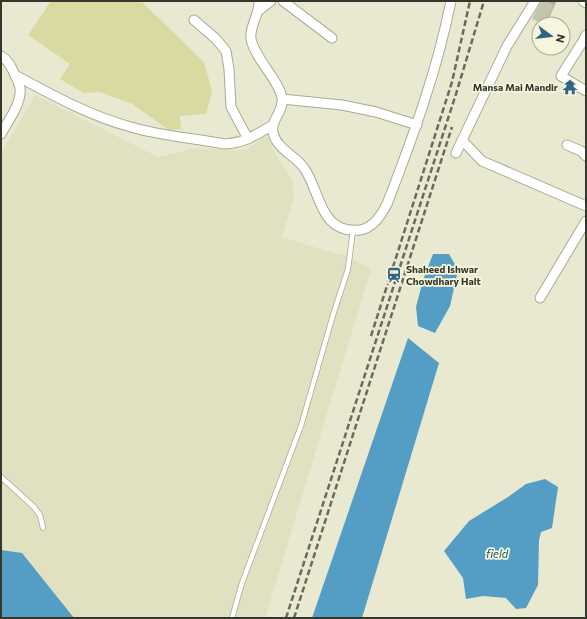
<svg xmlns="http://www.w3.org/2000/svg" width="587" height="619" viewBox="0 0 587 619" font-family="Commissioner,sans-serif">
  <defs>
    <filter id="shadow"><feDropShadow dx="3.5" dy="-3.5" stdDeviation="0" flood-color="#0004"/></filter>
  </defs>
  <rect width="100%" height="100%" fill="#e8e9d0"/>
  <!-- built -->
  <path fill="#e0e1c0" d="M35,95L158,157L191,149L246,150L266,135L275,153L292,180L294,198L282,237L337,254L345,255L371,269L265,618H1V153Z"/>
  <!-- green -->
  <path fill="#d9daa1" d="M51,1H141L204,62L212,91L206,114L180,116L181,129L169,130L132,104L100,92L84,93L60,79L70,64L28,35Z"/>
  <!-- water -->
  <path fill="#549dc5" d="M433,254H449L458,270L450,306L435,333L418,326L416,307L423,280Z
    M408,338L439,363L362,618H312Z
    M545,479L558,487L552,528L541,532L539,540L538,585L526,608L516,609L506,598L483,596L466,599L463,578L444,551L469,521L508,497L526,484Z
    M1,550L22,553L74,618H1Z"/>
  <!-- building -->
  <path fill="#c4c5ac" filter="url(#shadow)" d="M541,1H545L553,5L544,24L532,19Z"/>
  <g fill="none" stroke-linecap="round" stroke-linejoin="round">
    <!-- service casing -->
    <g stroke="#a9aa92" stroke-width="6">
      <path id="service" d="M1,477L33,506L40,515L43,528
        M232,618L242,583L301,426L333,315L348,269L353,230"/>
    </g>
    <!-- minor casing -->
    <g stroke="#a9aa92" stroke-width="11">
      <path id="minor" d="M259,1C260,14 249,26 251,39C255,59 279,80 282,98C284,112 270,120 273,132C276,149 295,155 304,168C321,192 319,234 360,230C373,228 382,214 387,204C413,137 437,71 451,1
        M283,1L332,38
        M583,1L586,3
        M258,11L271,1
        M194,20L216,39L226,51L229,69L231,107L248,139
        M586,35L583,41L561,76L586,91
        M1,56C8,60 11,66 14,73C16,77 19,83 20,88C22,103 8,121 1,134
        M15,75C52,95 90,116 131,127C161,136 193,138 224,144C245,143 255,135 273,125
        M282,99L342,105L376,112L417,125
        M462,140L482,161L586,206
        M567,145L581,151L586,156
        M456,153L507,46L535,1
        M540,298L586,221"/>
    </g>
    <!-- service -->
    <use href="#service" stroke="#fff" stroke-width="4.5"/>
    <!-- minor -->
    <use href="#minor" stroke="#fff" stroke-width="9"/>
    <!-- rail -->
    <path stroke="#6a6b5d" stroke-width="2.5" stroke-dasharray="6 3" stroke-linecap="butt" d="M371,336L452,82L470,1
      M286,618L456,94L484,1
      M294,618L452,127"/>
  </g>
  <!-- icons -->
  <defs>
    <g id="temple-bare" transform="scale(1.2)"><path d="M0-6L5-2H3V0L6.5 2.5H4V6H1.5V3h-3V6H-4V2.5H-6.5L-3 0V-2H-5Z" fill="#316581" stroke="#f5f6dd" stroke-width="2.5" paint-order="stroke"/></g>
    <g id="station-bare" transform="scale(1.2)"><path d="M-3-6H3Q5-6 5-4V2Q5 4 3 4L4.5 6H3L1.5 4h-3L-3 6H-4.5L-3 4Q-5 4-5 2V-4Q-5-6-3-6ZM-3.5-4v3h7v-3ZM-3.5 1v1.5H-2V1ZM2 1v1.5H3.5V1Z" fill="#316581" stroke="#f5f6dd" stroke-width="2.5" paint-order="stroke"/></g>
  </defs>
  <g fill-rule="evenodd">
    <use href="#temple-bare" x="570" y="87"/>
    <use href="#station-bare" x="394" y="275"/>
  </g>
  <g text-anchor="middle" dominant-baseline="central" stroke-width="3.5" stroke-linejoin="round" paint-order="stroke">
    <!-- poi labels -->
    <g font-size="10" font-weight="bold" fill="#35362c" stroke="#f5f6dd" text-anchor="end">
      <text x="558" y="87">Mansa Mai Mandir</text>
      <text x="406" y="269" text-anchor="start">Shaheed Ishwar<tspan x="406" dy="12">Chowdhary Halt</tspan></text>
    </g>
    <!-- water labels -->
    <g font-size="11" font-style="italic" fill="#144e6a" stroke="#f5f6dd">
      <text x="497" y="553">field</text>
    </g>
  </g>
  <!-- border -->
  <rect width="587" height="619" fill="none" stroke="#35362c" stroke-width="4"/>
  <!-- north arrow -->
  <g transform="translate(551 36) rotate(105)"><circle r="19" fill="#f5f6dd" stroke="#a8a996"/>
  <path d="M0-3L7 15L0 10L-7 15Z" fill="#316581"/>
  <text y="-6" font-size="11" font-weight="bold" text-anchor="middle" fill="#35362c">N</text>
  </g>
</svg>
